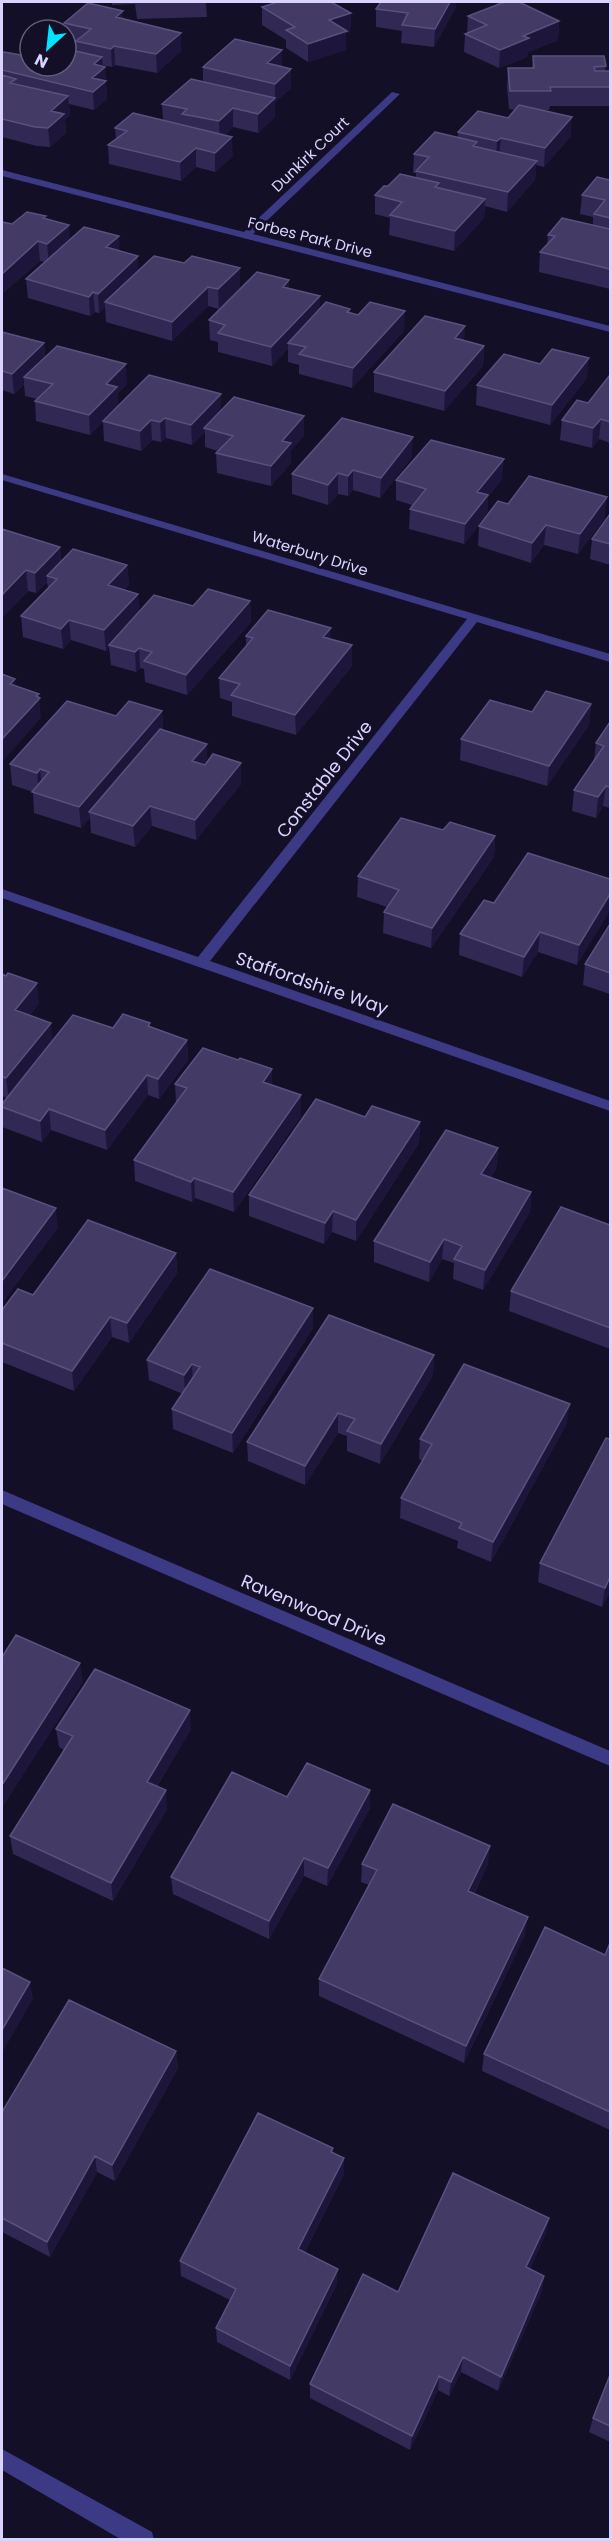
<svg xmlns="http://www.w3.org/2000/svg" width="612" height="2541" viewBox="0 0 612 2541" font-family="Poppins,sans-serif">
  <rect width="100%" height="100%" fill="#130f26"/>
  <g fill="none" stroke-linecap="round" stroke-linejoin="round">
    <!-- minor -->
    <path fill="#3d3a85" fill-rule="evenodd" d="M392,92L400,94L253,234L610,326V332L2,176V170L244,232Z
      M2,474L610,654V662L477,622L210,961L610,1101V1111L2,898V889L198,957L467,619L2,480Z
      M2,1490L610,1751V1766L2,1504Z
      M2,2449L152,2532L154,2540H122L2,2470Z"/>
  </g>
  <!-- wall -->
  <path fill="#312854" d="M112,2H211V3H206L207,17L137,19L135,4L112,5Z
    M381,2H456V7L434,47L401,43L402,31L376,27V9Z
    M497,2H519L559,21L558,40L528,52L527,57L499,68L464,52L465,34L467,33L468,16L497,5Z
    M262,7L351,13L350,32L346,33V50L308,62L286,48V40L262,25Z
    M123,19L181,51L157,73L115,65L112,67L102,65L105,67L107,99L94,110L69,104L70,115L65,119L66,133L50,147L37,146L2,137V53L21,55L77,51L76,44L66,41V30H65L64,23Z
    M533,56L606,66L605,71H610V106H550L549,110H538L571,136L544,167L536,165L535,180L507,212L485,206L484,218L454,251L389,235L390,218L375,214V195L388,186L416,177V173H413L414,154L458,138V132L508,118L515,110L509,109L507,87L508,68H532Z
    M203,67H282L291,69V88L275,102V117L258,133L233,127L225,135L233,156L215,172L196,167L181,181L109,164L108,145L116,139L115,128L163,120L162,104L203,82Z
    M610,180V289L539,272L540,252L547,245L548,235L593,225V217L580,214L582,195Z
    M46,219L70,240L120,251L139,270L240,287L219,309L208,306L172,341L106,322L105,307L99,313L95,312L90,316L28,298L26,279L45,262L40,261L3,293H2V222L12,224Z
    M289,289L320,296V309H350V313L404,331L352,388L299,374V365L288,362V349L272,366L218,352V342L210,340L209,320Z
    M2,332L44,343L45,356L127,384L118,393V406L221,410L304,416V436L291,450V463L271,486L217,473L216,453L218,451L205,447V432L192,445L166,438L161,442L152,440L141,451L104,441L103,422L90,435L36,421L35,401L37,399L25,396L24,384L14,394L2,390Z
    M465,341L484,346L483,366L444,411L374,392V372Z
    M540,364L587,378L550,425L476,405L477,385Z
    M610,375V443L599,439L592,448L560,440L562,420L588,403Z
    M412,457L380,498L353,490L348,496L338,494L328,505L292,494V474Z
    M502,479L488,497L487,515L464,544L409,529L410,509L412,505L396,500V480Z
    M508,504L605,518L578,554L544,545L531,563L478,546L479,526Z
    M610,514V565L590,559L592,539Z
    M2,529L60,547L61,562L127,565L129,585L124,590L138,594L139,612L250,601L251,622L187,695L145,682L144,669L140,668L136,672L111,665L109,647L106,651L71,640L63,649L23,637L21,616L48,588L47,582L36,593L28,591L2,618Z
    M246,636L330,639L352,666L296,735L232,716V702L220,698L219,678L246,647Z
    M591,704L589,725L547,786L460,760L461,739L532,712Z
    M162,711L163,730L207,744V762L241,784L196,840L152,826L135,847L91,833L90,818L81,828L34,813L33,792L12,785L10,764Z
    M610,722V808L603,806L596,818L572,811L574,790L594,760L596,743Z
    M443,830L495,836L494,857L431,948L383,933L384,912L387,907L357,897L358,876Z
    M610,879L577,965L538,952L522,977L459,955L460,934L494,903Z
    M610,924V994L583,985L585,964Z
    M2,974L39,1003L29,1016L52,1041L113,1028L150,1023V1027L187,1040L188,1060L159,1099L148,1095L107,1150L51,1130L42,1142L2,1127V1104L7,1098L2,1096Z
    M175,1084L301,1116L234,1212L195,1198L192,1202L135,1181L134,1160L176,1103Z
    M365,1117L420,1122L419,1143L356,1241L332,1232L324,1244L249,1216V1195Z
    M498,1148L496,1169L491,1177L531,1192L530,1212L483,1290L453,1279L454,1263L442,1259L429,1282L374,1262V1241Z
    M610,1225V1349L509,1311L511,1291Z
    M176,1253L177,1273L129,1343L112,1337L74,1391L2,1362V1310L33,1295Z
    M313,1308V1328L233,1453L173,1429L172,1409L183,1394L149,1380L147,1360Z
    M434,1355L433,1375L380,1464L347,1451V1436L338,1433L305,1485L248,1461L247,1442Z
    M567,1423L491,1562L457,1548L458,1541L400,1518L401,1498L423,1461L419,1459L420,1439Z
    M610,1439V1591L602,1607L538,1582L540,1563Z
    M56,1729H191L157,1786L167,1809L113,1901L13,1854L10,1836L64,1750L59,1747Z
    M287,1797L370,1808L327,1886L304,1876L269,1939L173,1894L171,1877Z
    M362,1864H488L474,1894L525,1935L464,2063L319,1996V1979L369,1885L361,1882Z
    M610,1943V2130L482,2071L484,2054L605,1955Z
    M176,2051L178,2068L115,2181L97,2172L50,2257L2,2232V2112Z
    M333,2148V2152L344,2158V2174L305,2252L337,2284L290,2380L217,2342L216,2328L230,2300L181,2276L180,2261Z
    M546,2233L530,2269L544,2276L542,2291L498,2391L461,2372L449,2396L438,2390L410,2450L310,2398V2384L398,2292Z
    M610,2375V2442L589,2432L593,2418Z"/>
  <!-- shaded-wall -->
  <path fill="#1d163a" d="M450,2H456V7L434,47L435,29Z
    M123,11L124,30L116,17Z
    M351,13L350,32L346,33V50L308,62V44L329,20Z
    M559,21L558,40L528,52L527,57L499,68L500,50L523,36Z
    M181,33V51L157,73L156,54Z
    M114,46L115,65L112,67L111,49Z
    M282,50V68L267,63Z
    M102,57L103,69L105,67L107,99L94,110L92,78L94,64Z
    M291,69V88L275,102V117L258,133V114L275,99V84Z
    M68,96L70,115L65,119L66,133L50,147L48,128L51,111Z
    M233,108V127L220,139L219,121Z
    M572,117L571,136L544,167L545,148Z
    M232,137L233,156L215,172V153Z
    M501,138L499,157L496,160L497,141Z
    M196,148V167L181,181L180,162Z
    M537,161L535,180L507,212L508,192Z
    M485,199L484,218L454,251L455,231Z
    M69,225L70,244L49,263L47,244Z
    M119,236L120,255L106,247Z
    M38,241L40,261L3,293L2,274Z
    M138,256L139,275L105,302V307L99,313L98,294Z
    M240,268V287L219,309L218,289Z
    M289,280V300L283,287Z
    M208,287V306L172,341V322Z
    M93,292L95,312L90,316L89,297Z
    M320,296V316L288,343V349L272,366L271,347Z
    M405,311L404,331L352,388L353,368Z
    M465,326L464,346L455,338Z
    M44,343L46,363L24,377V384L14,394L12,374Z
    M484,346L483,366L444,411L445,391Z
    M589,358L587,378L550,425L552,405Z
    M126,364L127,384L118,393L119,407L90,435L89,415L106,384Z
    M221,394V414L204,428L205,432L192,445L191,425Z
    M304,416V436L291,450V463L271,486V466L282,441Z
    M165,418L166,438L161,442L160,422Z
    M601,419L599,439L592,448L593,428Z
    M151,420L152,440L141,451L140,431Z
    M413,437L412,457L380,498L381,478Z
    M504,459L502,479L488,497L487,515L464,544L465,524L477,492Z
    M353,470V490L348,496V476Z
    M338,473V494L328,505V485Z
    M607,497L605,518L578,554L580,534Z
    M546,525L544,545L531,563L532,543Z
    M60,547L61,567L47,576V582L36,593L35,573Z
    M127,565L129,585L110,605L108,585Z
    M26,570L28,591L2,618V595Z
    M138,594L139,614L109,645V647L106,651L104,630Z
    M250,601L251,622L187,695L186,675Z
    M69,620L71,640L63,649L61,629Z
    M331,628L330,648L323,637Z
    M352,645V666L296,735L295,715Z
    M139,648L140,668L136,672L135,652Z
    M15,679L17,699L10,684Z
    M39,694L41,718L2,762V739Z
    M591,704L589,725L547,786L549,766Z
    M162,711L163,732L89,812L90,818L81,828L79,807Z
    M207,744V765L193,782L192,761Z
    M241,763V784L196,840L195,820Z
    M40,769L42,790L39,794L37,773Z
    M606,786L603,806L596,818L598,797Z
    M150,806L152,826L135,847L133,826Z
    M495,836L494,857L431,948L432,928Z
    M610,894V911L577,965L579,945Z
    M540,932L538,952L522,977L524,957Z
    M37,983L39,1003L17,1031L15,1010Z
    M51,1023L53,1044L9,1099L6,1078Z
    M187,1040L188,1060L159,1099L158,1079Z
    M272,1069V1089L263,1082Z
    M147,1075L148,1095L107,1150L105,1130Z
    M301,1095V1116L234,1212L233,1192Z
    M49,1109L51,1130L42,1142L40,1121Z
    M420,1122L419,1143L356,1241V1220Z
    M498,1148L496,1169L480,1194L481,1174Z
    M194,1178L195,1198L192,1202L191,1182Z
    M531,1192L530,1212L483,1290L485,1270Z
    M56,1208L58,1228L2,1304V1281Z
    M333,1211L332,1232L324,1244L325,1223Z
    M444,1239L442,1259L429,1282L430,1262Z
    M176,1253L177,1273L129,1343L127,1323Z
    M313,1308V1328L233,1453L232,1433Z
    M110,1317L112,1337L74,1391L72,1371Z
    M434,1355L433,1375L380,1464L381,1444Z
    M192,1364L193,1384L185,1395L184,1375Z
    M570,1404L567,1423L491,1562L493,1542Z
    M338,1413V1433L305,1485V1466Z
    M610,1577V1591L602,1607L605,1588Z
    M80,1663L83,1682L2,1808V1785Z
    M190,1710L191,1729L148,1800L147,1782Z
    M166,1790L167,1809L113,1901L111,1883Z
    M370,1790V1808L327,1886L328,1868Z
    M490,1846L488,1864L466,1909L468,1891Z
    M304,1858V1876L269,1939V1921Z
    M528,1917L525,1935L464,2063L466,2046Z
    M30,1982L33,1999L2,2053V2030Z
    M176,2051L178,2068L115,2181L112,2165Z
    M95,2156L97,2172L50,2257L47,2242Z
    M344,2158V2174L299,2264L298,2249Z
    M549,2218L546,2233L524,2282L526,2267Z
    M338,2269L337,2284L290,2380V2366Z
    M544,2276L542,2291L498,2391L501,2377Z
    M463,2357L461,2372L449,2396L451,2382Z
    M439,2376L438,2390L410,2450L412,2436Z"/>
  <!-- building -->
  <path fill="#433a66" stroke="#5a527e" stroke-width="1.5" d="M278,2H331L351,13L329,20L347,31L308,44L286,30L295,27L262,7Z
    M381,2H450L435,29L402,25L408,13L376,9Z
    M499,2H519L559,21L523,36L529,38L500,50L465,34L487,25L468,16L502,3Z
    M88,3L123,11L116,17L181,33L156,54L114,46L111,49L76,41L91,29L64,23Z
    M235,39L282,50L267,63L291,69L275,84L203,67Z
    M30,48V66H66V49L102,57L94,64L105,67L92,78L106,81L93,92L2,70V53L4,52L21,55Z
    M533,56H604L606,66L594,67L595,71H610V87H550L551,91H510L508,68H534Z
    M2,75L16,79L10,83L68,96L51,111L64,114L48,128L35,127L2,119Z
    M191,79L275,98L258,114L233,108L219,121L182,114L187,109L162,104Z
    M519,105L572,117L545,148L501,138L497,141L458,132L478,111L508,118Z
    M133,113L232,137L215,153L196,148L180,162L108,145L127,131L115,128Z
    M435,132L477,142L473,146L537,161L508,192L416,171L429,157L414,154Z
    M400,174L439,183L435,187L485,199L455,231L390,215L402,202L375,195L384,186H388Z
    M597,177L610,180V218L594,214L605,200L582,195Z
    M27,212L46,216L43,218L69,225L47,244L38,241L2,274V222L12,224Z
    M562,218L610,229V269L540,252L555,236L548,235Z
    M84,227L119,236L106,247L138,256L98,294L93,292L89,297L26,279Z
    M154,256L184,263L192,256L240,268L218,289L208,287L172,322L105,302Z
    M257,272L289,280L283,287L320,296L271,347L218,333L225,325L209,320Z
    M326,302L350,309L347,312L358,315L370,302L405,311L353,368L299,354L306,347L288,343Z
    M425,316L465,326L455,338L484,346L445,391L374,372Z
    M2,332L44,343L12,374L2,371Z
    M57,346L126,364L106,384L117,387L89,415L35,401L53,384L24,377Z
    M552,349L589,358L552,405L477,385L504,354L540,364Z
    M149,375L221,394L191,425L165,418L160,422L151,420L140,431L103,421Z
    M610,375V422L601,419L593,428L562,420L577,400L588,403Z
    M234,397L304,416L282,441L291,443L271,466L216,453L233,436L204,428Z
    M342,418L413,437L381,478L353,470L348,476L338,473L328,485L292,474Z
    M431,440L504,459L477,492L488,495L465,524L410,509L426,489L396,480Z
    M529,476L607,497L580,534L546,525L532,543L479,526L498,501L508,504Z
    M610,514V544L592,539Z
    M2,529L60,547L35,573L26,570L2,595Z
    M73,549L127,565L108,585L138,594L104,630L69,620L61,629L21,616L57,579L47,576Z
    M208,589L250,601L186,675L144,661L152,652L139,648L135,652L109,645L154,595L193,606Z
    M268,610L331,628L323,637L352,645L295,715L231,695L240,684L219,678L253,638L246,636Z
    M2,674L15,679L10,684L39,694L36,696L40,698L2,739Z
    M546,691L591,704L549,766L461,739L490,700L532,712Z
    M67,701L116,716L129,701L162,711L79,807L32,792L49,772L40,769L37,773L10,764Z
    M610,722V787L606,786L598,797L574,790L604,746L596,743Z
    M160,729L207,744L192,761L205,765L213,754L241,763L195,820L150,806L133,826L89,812Z
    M401,818L443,830L450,822L495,836L432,928L384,912L399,890L358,876Z
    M528,853L610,879V894L579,945L540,932L524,957L460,934L484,900L494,903Z
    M610,924V973L585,964Z
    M8,973L37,983L15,1010L51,1023L6,1078L2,1077V974L6,976Z
    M123,1014L150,1023L148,1026L187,1040L158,1079L147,1075L105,1130L49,1109L40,1121L2,1107V1104L73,1015L113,1028Z
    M203,1048L238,1060L240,1058L272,1069L263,1082L301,1095L233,1192L194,1178L191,1182L134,1160L187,1088L175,1084Z
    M316,1099L365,1117L372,1106L420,1122L356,1220L333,1211L325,1223L249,1195Z
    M446,1130L498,1148L481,1174L531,1192L485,1270L454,1259L462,1246L444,1239L430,1262L374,1241Z
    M2,1188L56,1208L2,1281Z
    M561,1207L610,1225V1328L511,1291Z
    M88,1220L176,1253L127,1323L110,1317L72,1371L2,1343V1310L18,1289L33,1295Z
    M210,1269L313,1308L232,1433L172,1409L200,1367L192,1364L184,1375L147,1360Z
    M329,1315L434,1355L381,1444L347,1431L355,1419L338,1413L305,1466L247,1442Z
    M464,1364L570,1404L493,1542L459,1528L462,1523L401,1498L432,1444L420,1439Z
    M606,1438L610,1439V1577L605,1588L540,1563Z
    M16,1635L80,1663L2,1785V1657Z
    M95,1669L190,1710L147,1782L166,1790L111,1883L10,1836L73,1736L56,1729Z
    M307,1763L370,1790L328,1868L304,1858L269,1921L171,1877L232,1772L287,1797Z
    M393,1804L490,1846L468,1891L528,1917L466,2046L319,1979L377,1870L362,1864Z
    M545,1927L605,1955L610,1943V2112L484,2054Z
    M2,1968L30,1982L2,2030Z
    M69,2000L176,2051L112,2165L95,2156L47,2242L2,2218V2112Z
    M258,2113L333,2148L331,2152L344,2158L298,2249L338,2269L290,2366L216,2328L236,2289L180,2261Z
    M453,2173L549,2218L526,2267L544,2276L501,2377L463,2357L451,2382L439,2376L412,2436L310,2384L363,2274L398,2292Z
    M610,2375V2426L593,2418Z"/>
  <g text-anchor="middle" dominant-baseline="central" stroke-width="6" stroke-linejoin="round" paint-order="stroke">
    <!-- far-street labels -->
    <g font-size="15" fill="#d9d4ff" stroke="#130f26">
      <text transform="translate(310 154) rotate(-44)">Dunkirk Court</text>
      <text transform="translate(310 237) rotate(14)">Forbes Park Drive</text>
      <text transform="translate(310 553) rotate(17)">Waterbury Drive</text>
    </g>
    <!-- street labels -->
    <g font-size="18" fill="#d9d4ff" stroke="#130f26">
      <text transform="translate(324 779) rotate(-52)">Constable Drive</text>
      <text transform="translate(312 983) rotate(19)">Staffordshire Way</text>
      <text transform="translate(314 1610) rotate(23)">Ravenwood Drive</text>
    </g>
  </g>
  <!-- border -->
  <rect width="612" height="2541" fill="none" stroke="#d9d4ff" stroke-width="6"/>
  <!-- north arrow -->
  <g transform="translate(48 48) rotate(207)"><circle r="28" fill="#130f26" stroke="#625e7d" stroke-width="1.5"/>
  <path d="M0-4.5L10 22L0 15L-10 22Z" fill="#00e5ff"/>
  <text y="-9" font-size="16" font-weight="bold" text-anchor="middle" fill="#d9d4ff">N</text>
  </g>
</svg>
